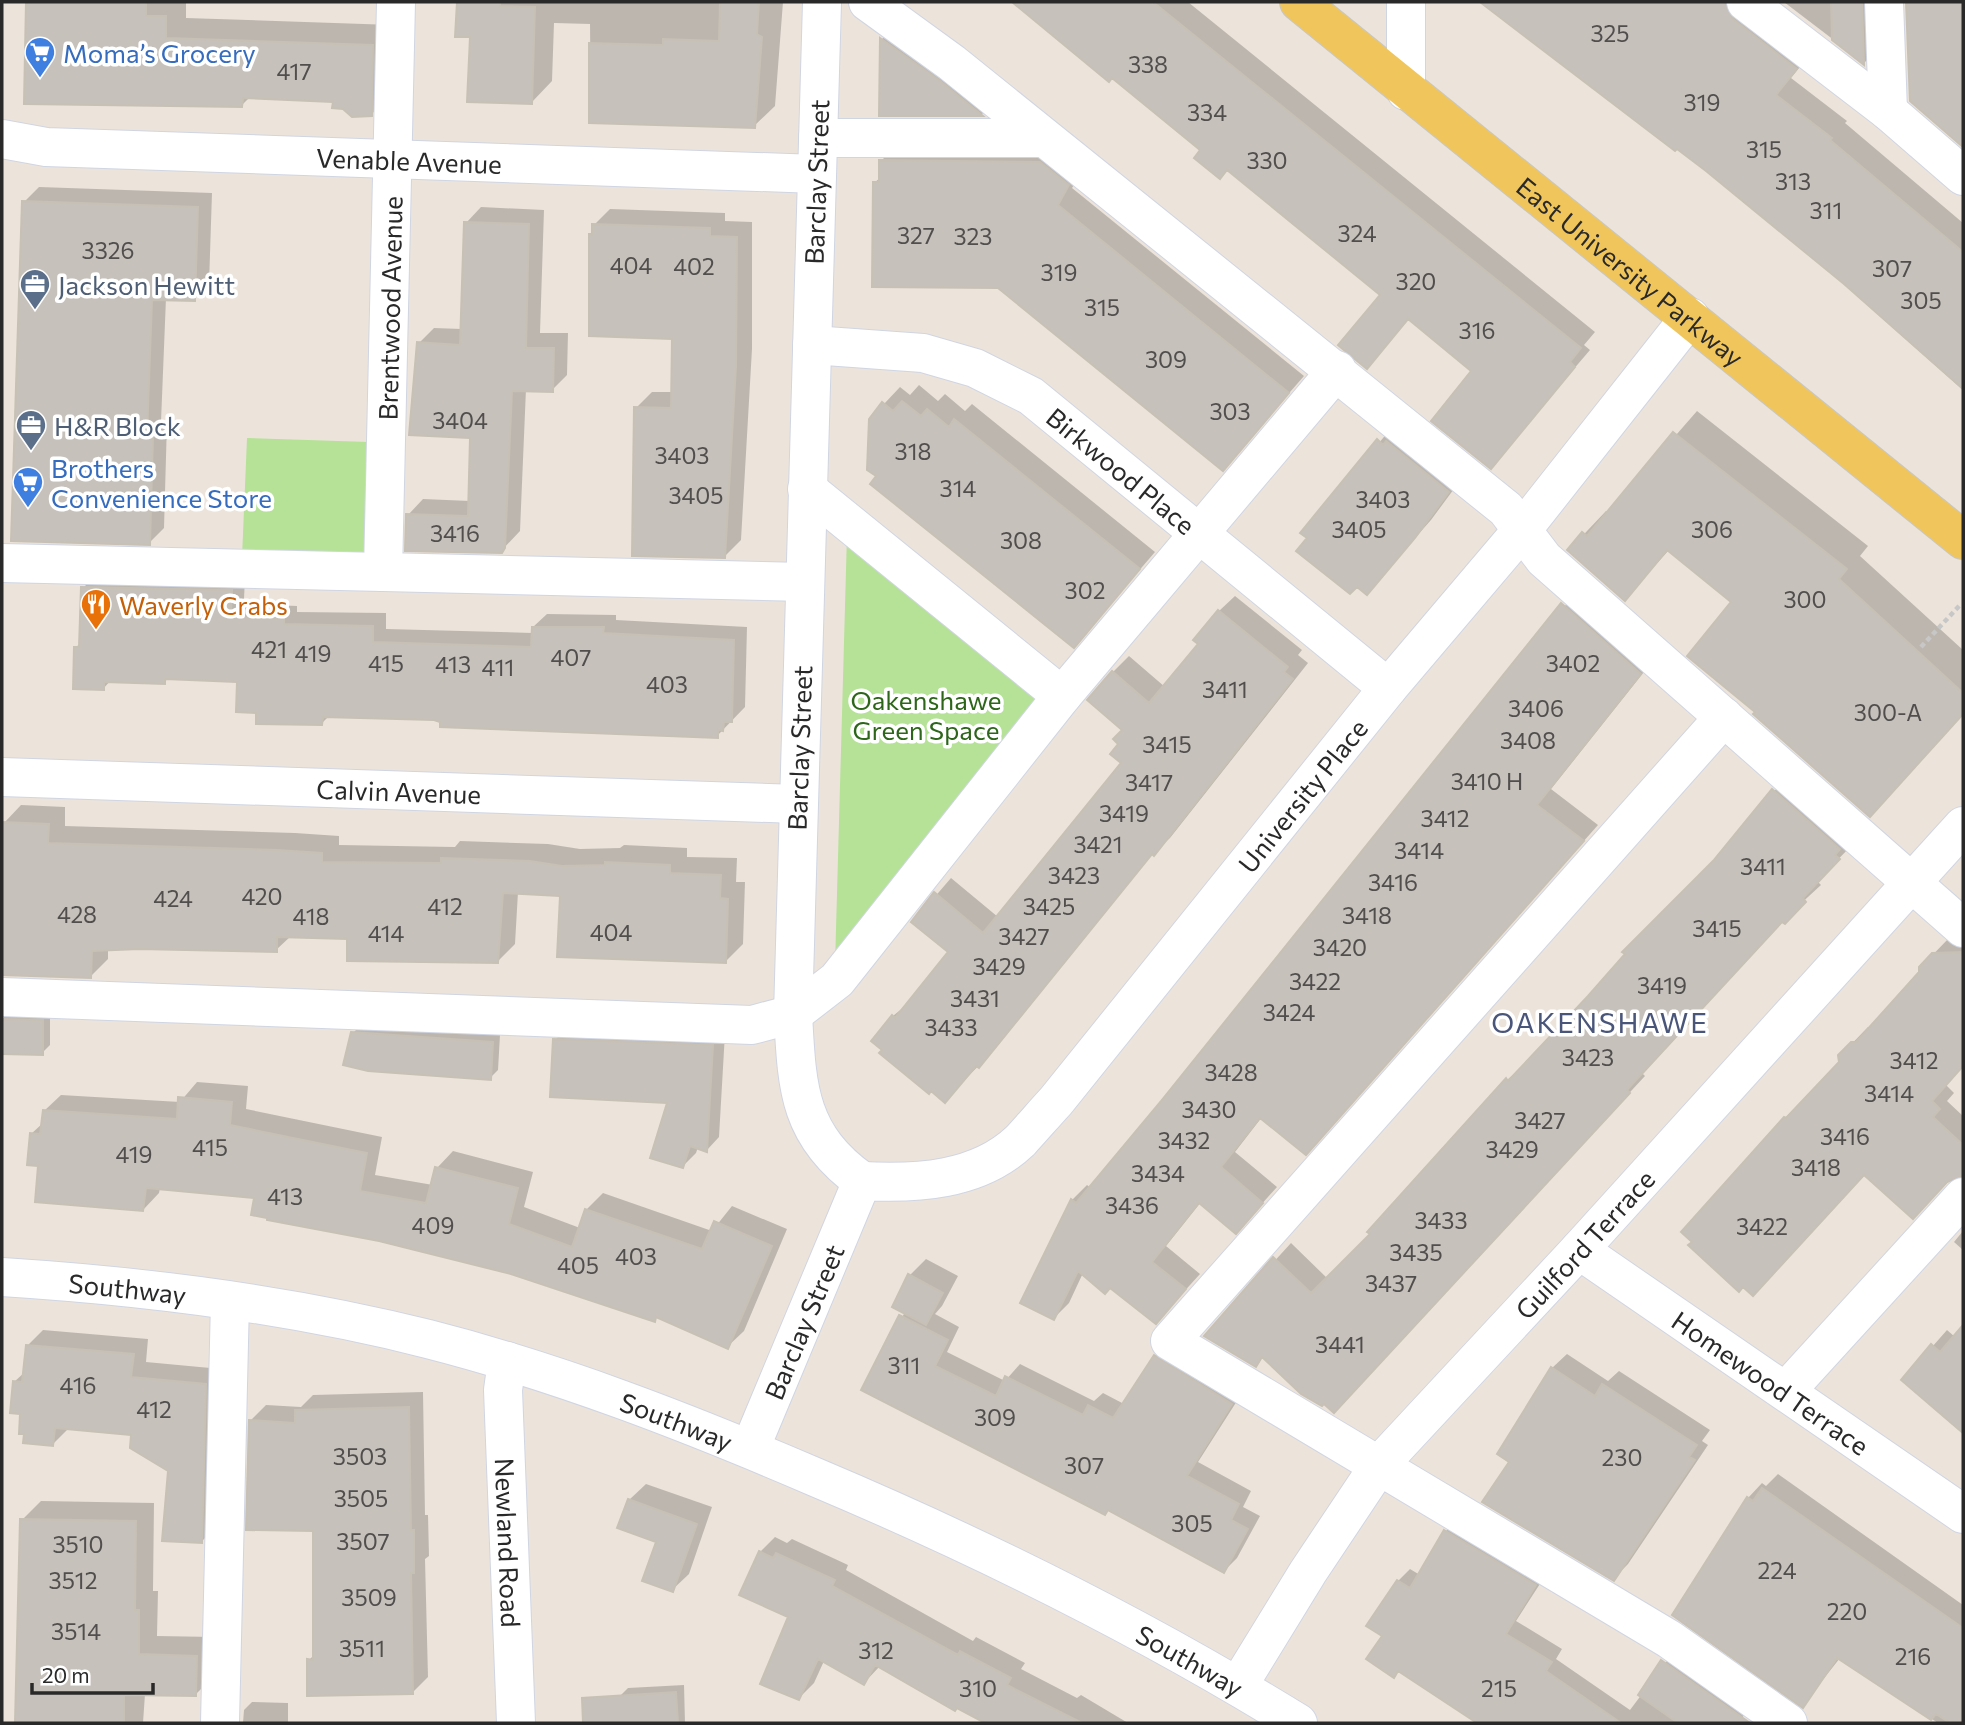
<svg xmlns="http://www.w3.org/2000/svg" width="1965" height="1725" viewBox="0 0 1965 1725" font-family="Commissioner,sans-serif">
  <rect width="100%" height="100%" fill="#ece4db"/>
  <!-- green -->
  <path fill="#b5e297" d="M247,438L369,442L365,553L242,557Z
    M847,534L1041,702L835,965Z"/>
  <!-- shadow -->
  <path fill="#0003" d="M28,2H186V18L393,25L391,94L371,115L343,107L334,100L250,97L242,105L26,102Z
    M458,2H783L775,106L754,126L591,121L590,24L554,23L552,81L532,102L472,35H457Z
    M1015,2H1188L1595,332L1584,345L1590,350L1491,466L1474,370L1410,318L1367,367L1382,295L1112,76L1109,80Z
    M1482,2H1747L1812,52L1791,78L1847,121L1845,123L1963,223V390L1812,256L1707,170Z
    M1784,2H1878L1880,47L1864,63Z
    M1906,2H1963V145L1911,100Z
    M894,27L994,103L982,114H881L882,39Z
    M897,145L1056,147L1084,169L1072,188L1304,376L1223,469L874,183L881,177V161Z
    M39,187L212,193L209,285L194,299L166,298L161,422H167L164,528L149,543L24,202Z
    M481,207L544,210L540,333H568L567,375L552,390L526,389L520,531L501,551L408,515L423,499L470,501L472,436L419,343L434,328L462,329L466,223Z
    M610,209L725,213V221L752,222V349L741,540L725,556L636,408L652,392H673L674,338L591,234L594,225Z
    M919,385L938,401L945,394L965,411L972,404L1155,552L1074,646L878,476L884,404L900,387L910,395Z
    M1697,411L1868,546L1860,556L1963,650V714L1892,792L1734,602L1669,550L1625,599L1569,550L1606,511L1608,513Z
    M1395,424L1465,474L1431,520L1367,592L1302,533Z
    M97,574L245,577L244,599L252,600L251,604L297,606V612L386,613V629L533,633V627L547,614L616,615V620L747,627L745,707L717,736L442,721L434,718L329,716L322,723L258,711L239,680L169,678L164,682L111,680L103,689L76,647L81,643L83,588Z
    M1578,590L1655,658L1551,789L1598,825L1321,1138L1262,1117L1235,1152L1277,1187L1250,1217L1201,1202L1166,1246L1200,1274L1170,1307L1083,1273L1069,1303L1054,1318L1023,1303L1072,1200L1087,1185L1091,1188Z
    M1235,596L1302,650L1298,655L1308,663L1170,838L1153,853L994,1050L945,1100L893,1016L910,1002L950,952L914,921L951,878L998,917L1123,763L1120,744L1125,730L1113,672L1129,656L1165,687L1201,644L1219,611Z
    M1789,774L1855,842L1817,881L1821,885L1783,920L1642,1073L1645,1076L1350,1394L1263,1357L1255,1364L1207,1335L1291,1243L1328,1279L1372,1234L1507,1080L1525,1065L1715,861Z
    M21,805L65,807V826L295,833L339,836V845L455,847L460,841L548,844L580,849L620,848L624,845L687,848V857L737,858L736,882H745L743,944L726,961L562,895L518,892L515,944L498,961L349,938L291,936L276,950L108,948V959L90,977L2,975L4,823Z
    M1963,935V1066L1946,1085L1954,1093L1947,1101L1963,1116V1174L1955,1175L1913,1217L1864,1174L1743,1285L1785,1118L1840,1063V1056L1868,1027H1872L1921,973L1920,968L1949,938Z
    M10,1012L50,1013V1045L42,1053H2V1019Z
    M361,1025L500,1035L498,1070L490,1078L353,1033Z
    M568,1027L725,1033L719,1137L707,1150L698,1147L696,1153L683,1166L669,1101L555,1040Z
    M197,1082L248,1086L246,1109L382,1137L375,1175L433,1185L437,1168L453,1151L533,1172L524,1207L580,1228L586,1210L603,1193L712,1231L732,1206L787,1229L744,1331L727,1347L658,1316L654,1320L512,1272L256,1197L160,1188L159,1193L143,1210L40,1164L31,1134L43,1123L44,1111L61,1095L180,1102Z
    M1963,1231V1250L1954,1242Z
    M926,1259L958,1276L942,1306L935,1314L959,1327L947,1352L1005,1381L1020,1364L1094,1401L1103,1393L1124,1404L1155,1356L1168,1342L1244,1390L1198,1462L1251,1491L1243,1507L1260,1516L1237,1558L1224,1571L1109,1509L1105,1513L863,1390L905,1312L910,1275Z
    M1963,1328V1431L1903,1380L1947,1330L1955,1337Z
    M43,1330L148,1339L146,1362L221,1369L217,1526L202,1541L170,1471L133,1434L69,1428L53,1444L22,1412L14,1382L25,1372L28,1345Z
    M1567,1354L1608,1381L1619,1371L1710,1430L1702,1441L1708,1445L1628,1564L1614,1578L1552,1368Z
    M423,1392L425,1515H428L429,1556L425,1559L428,1677L412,1693L309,1660L315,1654V1530L251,1420L266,1405L301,1407L313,1395Z
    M1778,1474L1963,1605V1723H1938L1840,1658L1803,1705L1748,1498L1762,1483L1766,1486Z
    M646,1484L712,1507L689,1574L672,1590L658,1541L629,1500Z
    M41,1501L154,1503L153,1591H158L157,1636L215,1637V1675L196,1694H145L143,1723H16L22,1520Z
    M1457,1520L1547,1573L1516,1621L1562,1649L1556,1659L1630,1710L1675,1650L1751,1704L1739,1723H1481L1400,1670L1394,1676L1384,1635L1369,1625L1398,1581L1410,1569L1420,1575L1446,1531Z
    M775,1537L787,1543L792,1539L848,1565L846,1570L973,1641L976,1637L1025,1663L1021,1669L1077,1698L1081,1695L1128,1723H989L880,1666L864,1683L824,1661L814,1683L799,1698L790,1616L760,1552Z
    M684,1685L685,1723H621L620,1696L628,1688Z
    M252,1702L288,1703V1723H243L244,1710Z"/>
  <!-- building -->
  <path fill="#c7c1bb" stroke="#c7c0b5" stroke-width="2" d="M26,2H146V16H166V38L373,45L372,116L352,117L343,109L332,108L333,102L243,98L242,107L24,104Z
    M457,2H500V6L535,7L532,104L467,102L470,37H455Z
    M720,2H759L757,34L762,37L755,128L589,123V43L663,45V39L719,41Z
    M1012,2H1153L1581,348L1570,362L1575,367L1491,469L1431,421L1471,371L1408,319L1367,369L1338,345L1380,295L1227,170L1220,179L1194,158L1200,150L1112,78L1109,82Z
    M1480,2H1725L1733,19L1797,69L1776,95L1832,138L1830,140L1963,252V389L1844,284L1706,171L1677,149L1675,151Z
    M1831,2H1862L1864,65L1832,40Z
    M1906,2H1963V147L1910,101Z
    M880,38L939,80L983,116H879Z
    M879,160L1040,162L1069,185L1058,205L1289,393L1223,471L998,288L872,287L873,182H879Z
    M22,201L198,207L195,301L152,300L147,436H153L150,545L11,541Z
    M464,222L529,224L526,348H554L553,392L512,391L505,548L502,553L405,551L406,514L468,516L470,438L409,435L417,342L460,345Z
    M592,224L710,228V236L737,237L736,366L725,558L632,556L634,407L671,408L672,339L589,336V234H592Z
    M902,401L921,416L927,409L949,427L954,419L1140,569L1074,648L870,484L876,476L867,470L869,419L882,402L893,411Z
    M1673,432L1847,569L1839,579L1963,693V714L1870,817L1753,714L1755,712L1687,656L1731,602L1667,550L1625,601L1567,550L1582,532L1587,536Z
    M1377,439L1383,445L1386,441L1449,492L1415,538L1367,595L1357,587L1350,594L1296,551L1307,538L1300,533Z
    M81,587L232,590L231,612H239V617L284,619V624L373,626V642L531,647L532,627H604L603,633L734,640L732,722H724L723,731L718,730V738L440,727V722L434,720L323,717L322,725L256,724V713L236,712L237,682L165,679V684L104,682V690L73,689L74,647H79Z
    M1561,603L1641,674L1537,805L1584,841L1306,1155L1260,1118L1221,1167L1263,1203L1236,1234L1199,1203L1152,1262L1186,1289L1156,1324L1110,1288L1105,1294L1078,1271L1054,1320L1020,1303L1071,1199L1076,1203L1162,1100Z
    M1218,610L1288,667L1284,672L1293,679L1154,856L1152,854L979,1068L976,1066L945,1103L931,1091L929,1094L879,1053L882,1050L871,1041L892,1015L895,1018L948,952L911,922L934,892L983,933L1121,763L1110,754L1118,744L1113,739L1122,730L1087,700L1112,671L1149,703L1198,644L1193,640Z
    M1772,789L1840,849L1835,855L1840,859L1803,898L1806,902L1785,924L1782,922L1627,1090L1630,1093L1334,1413L1324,1404L1322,1406L1301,1394L1262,1357L1256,1367L1204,1336L1273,1257L1311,1293L1370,1234L1367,1232L1506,1078L1508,1081L1588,996L1625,954L1622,952L1714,860Z
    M2,822L49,824L48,843L277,850L322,853V862L441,863V858L530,861L562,866L605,865V862L670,865V873L721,875L720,898L728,899L726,963L557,957L560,896L503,893L498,963L347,961V939L277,937V952L139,949L92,951L91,978L2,975Z
    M1963,952V1066L1932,1101L1940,1109L1933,1117L1963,1145V1176L1947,1182L1913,1219L1864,1175L1753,1296L1743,1287L1739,1292L1688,1245L1692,1242L1681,1232L1784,1117L1786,1118L1839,1062L1838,1055L1851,1042H1856L1919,972V967L1932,953Z
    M2,1019L43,1020V1055L2,1054Z
    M351,1032L493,1042L491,1080L368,1071L343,1065Z
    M553,1039L713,1045L707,1152L690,1146L683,1168L650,1158L667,1103L550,1097Z
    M178,1097L232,1102L230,1125L367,1153L360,1191L426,1203L435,1167L518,1188L509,1224L572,1247L585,1209L702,1249L714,1221L772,1246L728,1349L656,1317L655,1322L511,1274L379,1241L267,1220V1218L251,1215L254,1198L146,1188L143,1211L35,1202L38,1166L27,1165L30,1133L40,1134L43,1110L177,1119Z
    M908,1274L943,1293L926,1325L892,1307Z
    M899,1315L948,1340L935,1366L996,1396L1005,1376L1083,1415L1088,1405L1113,1418L1154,1355L1232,1404L1187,1476L1239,1504L1231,1520L1248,1529L1224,1573L1108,1510L1105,1515L861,1390Z
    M1963,1325V1433L1901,1380L1931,1344L1940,1352Z
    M26,1345L134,1354L131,1377L206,1384L202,1543L162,1541L168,1471L130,1448L131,1435L55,1428L53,1446L23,1443L24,1434H19L20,1414L10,1413L13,1381L22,1382Z
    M1551,1367L1595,1396L1602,1384L1697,1445L1689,1457L1695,1460L1614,1581L1482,1502L1509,1462L1497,1454Z
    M409,1407L411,1530H414V1573H411L413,1694L307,1696V1659L313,1660V1531L246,1530L249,1420L295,1423V1410Z
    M1762,1488L1963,1628V1723H1950L1936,1714L1931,1720L1837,1658L1803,1708L1672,1615L1747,1497L1753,1501Z
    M628,1499L697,1524L673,1592L642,1581L656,1542L617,1528Z
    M20,1519L136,1521L135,1610H139V1654L197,1656L196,1696L124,1695V1722L15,1723Z
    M1444,1530L1536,1585L1506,1634L1552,1662L1546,1671L1621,1723H1477L1398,1671L1394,1678L1366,1659L1382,1636L1366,1626L1397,1580L1410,1588Z
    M759,1551L773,1558L776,1553L835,1580L832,1586L958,1655L960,1651L1011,1678L1007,1685L1082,1723H985L957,1708L955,1711L875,1665L864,1685L818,1659L799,1700L760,1684L788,1617L739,1595Z
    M1661,1660L1750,1723H1678L1638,1695Z
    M676,1692L678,1723H583L582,1698Z"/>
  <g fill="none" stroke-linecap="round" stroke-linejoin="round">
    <!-- minor casing -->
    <g stroke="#d0d5e2" stroke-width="40">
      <g id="minor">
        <path d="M822,2L793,1014C797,1088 798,1135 862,1181"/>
        <path d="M868,2L952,63L1506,509L1544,559L1963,928"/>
        <path d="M1406,2V91"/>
        <path d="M1746,2L1888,111L1963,176"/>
        <path d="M1884,2L1888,111"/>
        <path d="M818,138H1043"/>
        <path id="s1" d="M2,139L46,147L817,174"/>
        <path id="s2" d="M812,345L923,353L975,368L1031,396L1388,688"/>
        <path d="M807,489L1062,696"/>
        <path d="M2,563L804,582"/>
        <path id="s3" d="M383,572L396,2"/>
        <path d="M1724,717L1170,1341L1669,1639L1788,1723"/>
        <path id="s4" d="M2,777L797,804"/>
        <path d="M2,997L752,1025L793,1014L837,980L1062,696L1337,370"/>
        <path id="s5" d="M862,1181C916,1184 978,1181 1020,1141C1032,1128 1044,1114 1056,1101L1388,688L1522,530L1690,317"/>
        <path id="s6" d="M1579,1250L1963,1514"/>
        <path id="s7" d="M2,1277C144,1286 290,1304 428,1339C561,1373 689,1423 815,1477C981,1547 1144,1628 1298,1723"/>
        <path id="s8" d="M507,1361L503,1390L516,1723"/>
        <path d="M1786,1391L1963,1197"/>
        <path id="s9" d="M750,1449L862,1181"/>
        <path id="s10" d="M1238,1686L1308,1572L1380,1464L1579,1250L1963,826"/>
        <path d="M220,1723L230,1301"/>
      </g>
    </g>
    <!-- major casing -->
    <g stroke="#c7c7c7" stroke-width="40">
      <g id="major">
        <path id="s11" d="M1299,2L1963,540"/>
      </g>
    </g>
    <!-- path -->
    <path stroke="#c7c7c7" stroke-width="4.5" stroke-dasharray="5 3.5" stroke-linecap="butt" d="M1921,647L1960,605"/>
    <!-- minor -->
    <use href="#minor" stroke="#fff" stroke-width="38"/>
    <!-- major -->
    <use href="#major" stroke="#f0c65c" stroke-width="38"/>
  </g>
  <!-- icons -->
  <defs>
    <g id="supermarket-pin" transform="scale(1.575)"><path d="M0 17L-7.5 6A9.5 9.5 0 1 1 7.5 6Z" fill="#3f7fe0" stroke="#fff"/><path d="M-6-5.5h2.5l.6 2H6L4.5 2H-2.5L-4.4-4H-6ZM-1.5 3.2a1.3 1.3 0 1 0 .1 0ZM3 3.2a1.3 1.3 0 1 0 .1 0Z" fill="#fff"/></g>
    <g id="office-pin" transform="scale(1.575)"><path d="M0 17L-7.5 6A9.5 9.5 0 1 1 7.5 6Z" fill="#5c6f8a" stroke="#fff"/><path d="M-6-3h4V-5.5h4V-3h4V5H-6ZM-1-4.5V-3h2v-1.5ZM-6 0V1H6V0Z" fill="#fff"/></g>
    <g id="restaurant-pin" transform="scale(1.575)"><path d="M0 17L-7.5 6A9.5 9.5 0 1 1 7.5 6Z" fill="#e8710a" stroke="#fff"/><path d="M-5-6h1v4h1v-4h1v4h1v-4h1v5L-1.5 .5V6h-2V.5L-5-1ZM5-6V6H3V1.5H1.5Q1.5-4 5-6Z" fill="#fff"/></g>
  </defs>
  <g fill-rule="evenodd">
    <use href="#supermarket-pin" x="40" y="52"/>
    <use href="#office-pin" x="35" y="284"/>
    <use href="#office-pin" x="31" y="425"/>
    <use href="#supermarket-pin" x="28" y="482"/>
    <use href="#restaurant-pin" x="96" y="604"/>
  </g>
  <g text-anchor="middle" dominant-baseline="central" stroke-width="7" stroke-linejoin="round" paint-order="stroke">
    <!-- number labels -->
    <g font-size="23" fill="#504f4e">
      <text x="1610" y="33">325</text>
      <text x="1148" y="64">338</text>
      <text x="294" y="71">417</text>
      <text x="1702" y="102">319</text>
      <text x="1207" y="112">334</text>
      <text x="1764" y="149">315</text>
      <text x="1267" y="160">330</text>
      <text x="1793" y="181">313</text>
      <text x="1826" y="210">311</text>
      <text x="1357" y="233">324</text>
      <text x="916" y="235">327</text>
      <text x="973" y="236">323</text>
      <text x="108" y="250">3326</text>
      <text x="631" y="265">404</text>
      <text x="694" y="266">402</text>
      <text x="1892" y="268">307</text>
      <text x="1059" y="272">319</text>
      <text x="1416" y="281">320</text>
      <text x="1921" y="300">305</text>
      <text x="1102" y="307">315</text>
      <text x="1477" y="330">316</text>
      <text x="1166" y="359">309</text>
      <text x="1230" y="411">303</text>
      <text x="460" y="420">3404</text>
      <text x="913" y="451">318</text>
      <text x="682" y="455">3403</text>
      <text x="958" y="488">314</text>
      <text x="696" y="495">3405</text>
      <text x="1383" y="499">3403</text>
      <text x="1359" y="529">3405</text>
      <text x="1712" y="529">306</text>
      <text x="455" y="533">3416</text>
      <text x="1021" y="540">308</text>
      <text x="1085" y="590">302</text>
      <text x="1805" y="599">300</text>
      <text x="269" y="649">421</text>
      <text x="313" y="653">419</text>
      <text x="571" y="657">407</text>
      <text x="386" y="663">415</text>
      <text x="1573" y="663">3402</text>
      <text x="453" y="664">413</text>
      <text x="498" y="667">411</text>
      <text x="667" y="684">403</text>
      <text x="1225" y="689">3411</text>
      <text x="1536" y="708">3406</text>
      <text x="1888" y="712">300-A</text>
      <text x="1528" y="740">3408</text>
      <text x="1167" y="744">3415</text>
      <text x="1487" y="781">3410 H</text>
      <text x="1149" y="782">3417</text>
      <text x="1124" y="813">3419</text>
      <text x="1445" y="818">3412</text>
      <text x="1098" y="844">3421</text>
      <text x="1419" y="850">3414</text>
      <text x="1763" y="866">3411</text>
      <text x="1074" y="875">3423</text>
      <text x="1393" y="882">3416</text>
      <text x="262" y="896">420</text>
      <text x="173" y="898">424</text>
      <text x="445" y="906">412</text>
      <text x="1049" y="906">3425</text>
      <text x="77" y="914">428</text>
      <text x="1367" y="915">3418</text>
      <text x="311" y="916">418</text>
      <text x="1717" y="928">3415</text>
      <text x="611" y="932">404</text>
      <text x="386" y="933">414</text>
      <text x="1024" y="936">3427</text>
      <text x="1340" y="947">3420</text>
      <text x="999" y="966">3429</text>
      <text x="1315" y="981">3422</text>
      <text x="1662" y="985">3419</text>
      <text x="975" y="998">3431</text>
      <text x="1289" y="1012">3424</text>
      <text x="951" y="1027">3433</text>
      <text x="1588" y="1057">3423</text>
      <text x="1914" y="1060">3412</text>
      <text x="1231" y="1072">3428</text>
      <text x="1889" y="1093">3414</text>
      <text x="1209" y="1109">3430</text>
      <text x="1540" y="1120">3427</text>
      <text x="1845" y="1136">3416</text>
      <text x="1184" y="1140">3432</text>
      <text x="210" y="1147">415</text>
      <text x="1512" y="1149">3429</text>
      <text x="134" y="1154">419</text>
      <text x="1816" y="1167">3418</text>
      <text x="1158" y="1173">3434</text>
      <text x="285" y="1196">413</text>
      <text x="1132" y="1205">3436</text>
      <text x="1441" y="1220">3433</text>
      <text x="433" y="1225">409</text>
      <text x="1762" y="1226">3422</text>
      <text x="1416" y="1252">3435</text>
      <text x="636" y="1256">403</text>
      <text x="578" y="1265">405</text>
      <text x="1391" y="1283">3437</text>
      <text x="1340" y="1344">3441</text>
      <text x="904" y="1365">311</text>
      <text x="78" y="1385">416</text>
      <text x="154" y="1409">412</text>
      <text x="995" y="1417">309</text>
      <text x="360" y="1456">3503</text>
      <text x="1622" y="1457">230</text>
      <text x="1084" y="1465">307</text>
      <text x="361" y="1498">3505</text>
      <text x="1192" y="1523">305</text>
      <text x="363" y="1541">3507</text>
      <text x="78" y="1544">3510</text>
      <text x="1777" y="1570">224</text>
      <text x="73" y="1580">3512</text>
      <text x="369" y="1597">3509</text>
      <text x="1847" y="1611">220</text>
      <text x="76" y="1631">3514</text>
      <text x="362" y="1648">3511</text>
      <text x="876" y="1650">312</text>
      <text x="1913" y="1656">216</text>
      <text x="978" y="1688">310</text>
      <text x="1499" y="1688">215</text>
    </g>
    <!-- shop labels -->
    <g font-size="26" fill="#366cbe" stroke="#fff" text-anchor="start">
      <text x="63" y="52">Moma’s Grocery</text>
      <text x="51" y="467">Brothers<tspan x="51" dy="30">Convenience Store</tspan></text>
    </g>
    <!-- street labels -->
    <g font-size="26" fill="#292929" stroke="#fff">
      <text stroke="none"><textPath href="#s1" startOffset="408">Venable Avenue</textPath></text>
      <text transform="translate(816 182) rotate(-88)">Barclay Street</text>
      <text stroke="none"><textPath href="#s11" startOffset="427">East University Parkway</textPath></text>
      <text stroke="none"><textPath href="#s3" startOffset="264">Brentwood Avenue</textPath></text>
      <text stroke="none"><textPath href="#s2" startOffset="345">Birkwood Place</textPath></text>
      <text transform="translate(799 748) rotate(-88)">Barclay Street</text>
      <text stroke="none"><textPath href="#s4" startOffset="397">Calvin Avenue</textPath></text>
      <text stroke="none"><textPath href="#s5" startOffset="614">University Place</textPath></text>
      <text stroke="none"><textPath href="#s10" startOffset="564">Guilford Terrace</textPath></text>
      <text stroke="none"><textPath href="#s7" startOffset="126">Southway</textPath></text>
      <text stroke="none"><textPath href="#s9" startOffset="138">Barclay Street</textPath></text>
      <text stroke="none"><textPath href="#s6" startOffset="233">Homewood Terrace</textPath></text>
      <text stroke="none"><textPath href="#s7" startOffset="693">Southway</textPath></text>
      <text stroke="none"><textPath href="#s8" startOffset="182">Newland Road</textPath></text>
      <text stroke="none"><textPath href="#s7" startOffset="1260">Southway</textPath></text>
    </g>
    <!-- service labels -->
    <g font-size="26" fill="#4e5e75" stroke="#fff" text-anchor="start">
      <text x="58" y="284">Jackson Hewitt</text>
      <text x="54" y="425">H&amp;R Block</text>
    </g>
    <!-- food labels -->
    <g font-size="26" fill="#c56008" stroke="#fff" text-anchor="start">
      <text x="119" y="604">Waverly Crabs</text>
    </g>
    <!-- park labels -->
    <g font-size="26" fill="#2d661a" stroke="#fff">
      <text x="926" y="699">Oakenshawe<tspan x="926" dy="30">Green Space</tspan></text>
    </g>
    <!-- neighbourhood labels -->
    <g font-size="28" letter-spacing="2" fill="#4a557a" stroke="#fff">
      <text x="1600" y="1022">OAKENSHAWE</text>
    </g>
  </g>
  <!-- border -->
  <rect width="1965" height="1725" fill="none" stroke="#292929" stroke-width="7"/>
  <!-- scale -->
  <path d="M32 1683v10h121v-10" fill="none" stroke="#292929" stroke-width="3.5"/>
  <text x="42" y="1683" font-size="21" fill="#292929" stroke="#ffffff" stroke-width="5" paint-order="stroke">20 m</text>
</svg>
